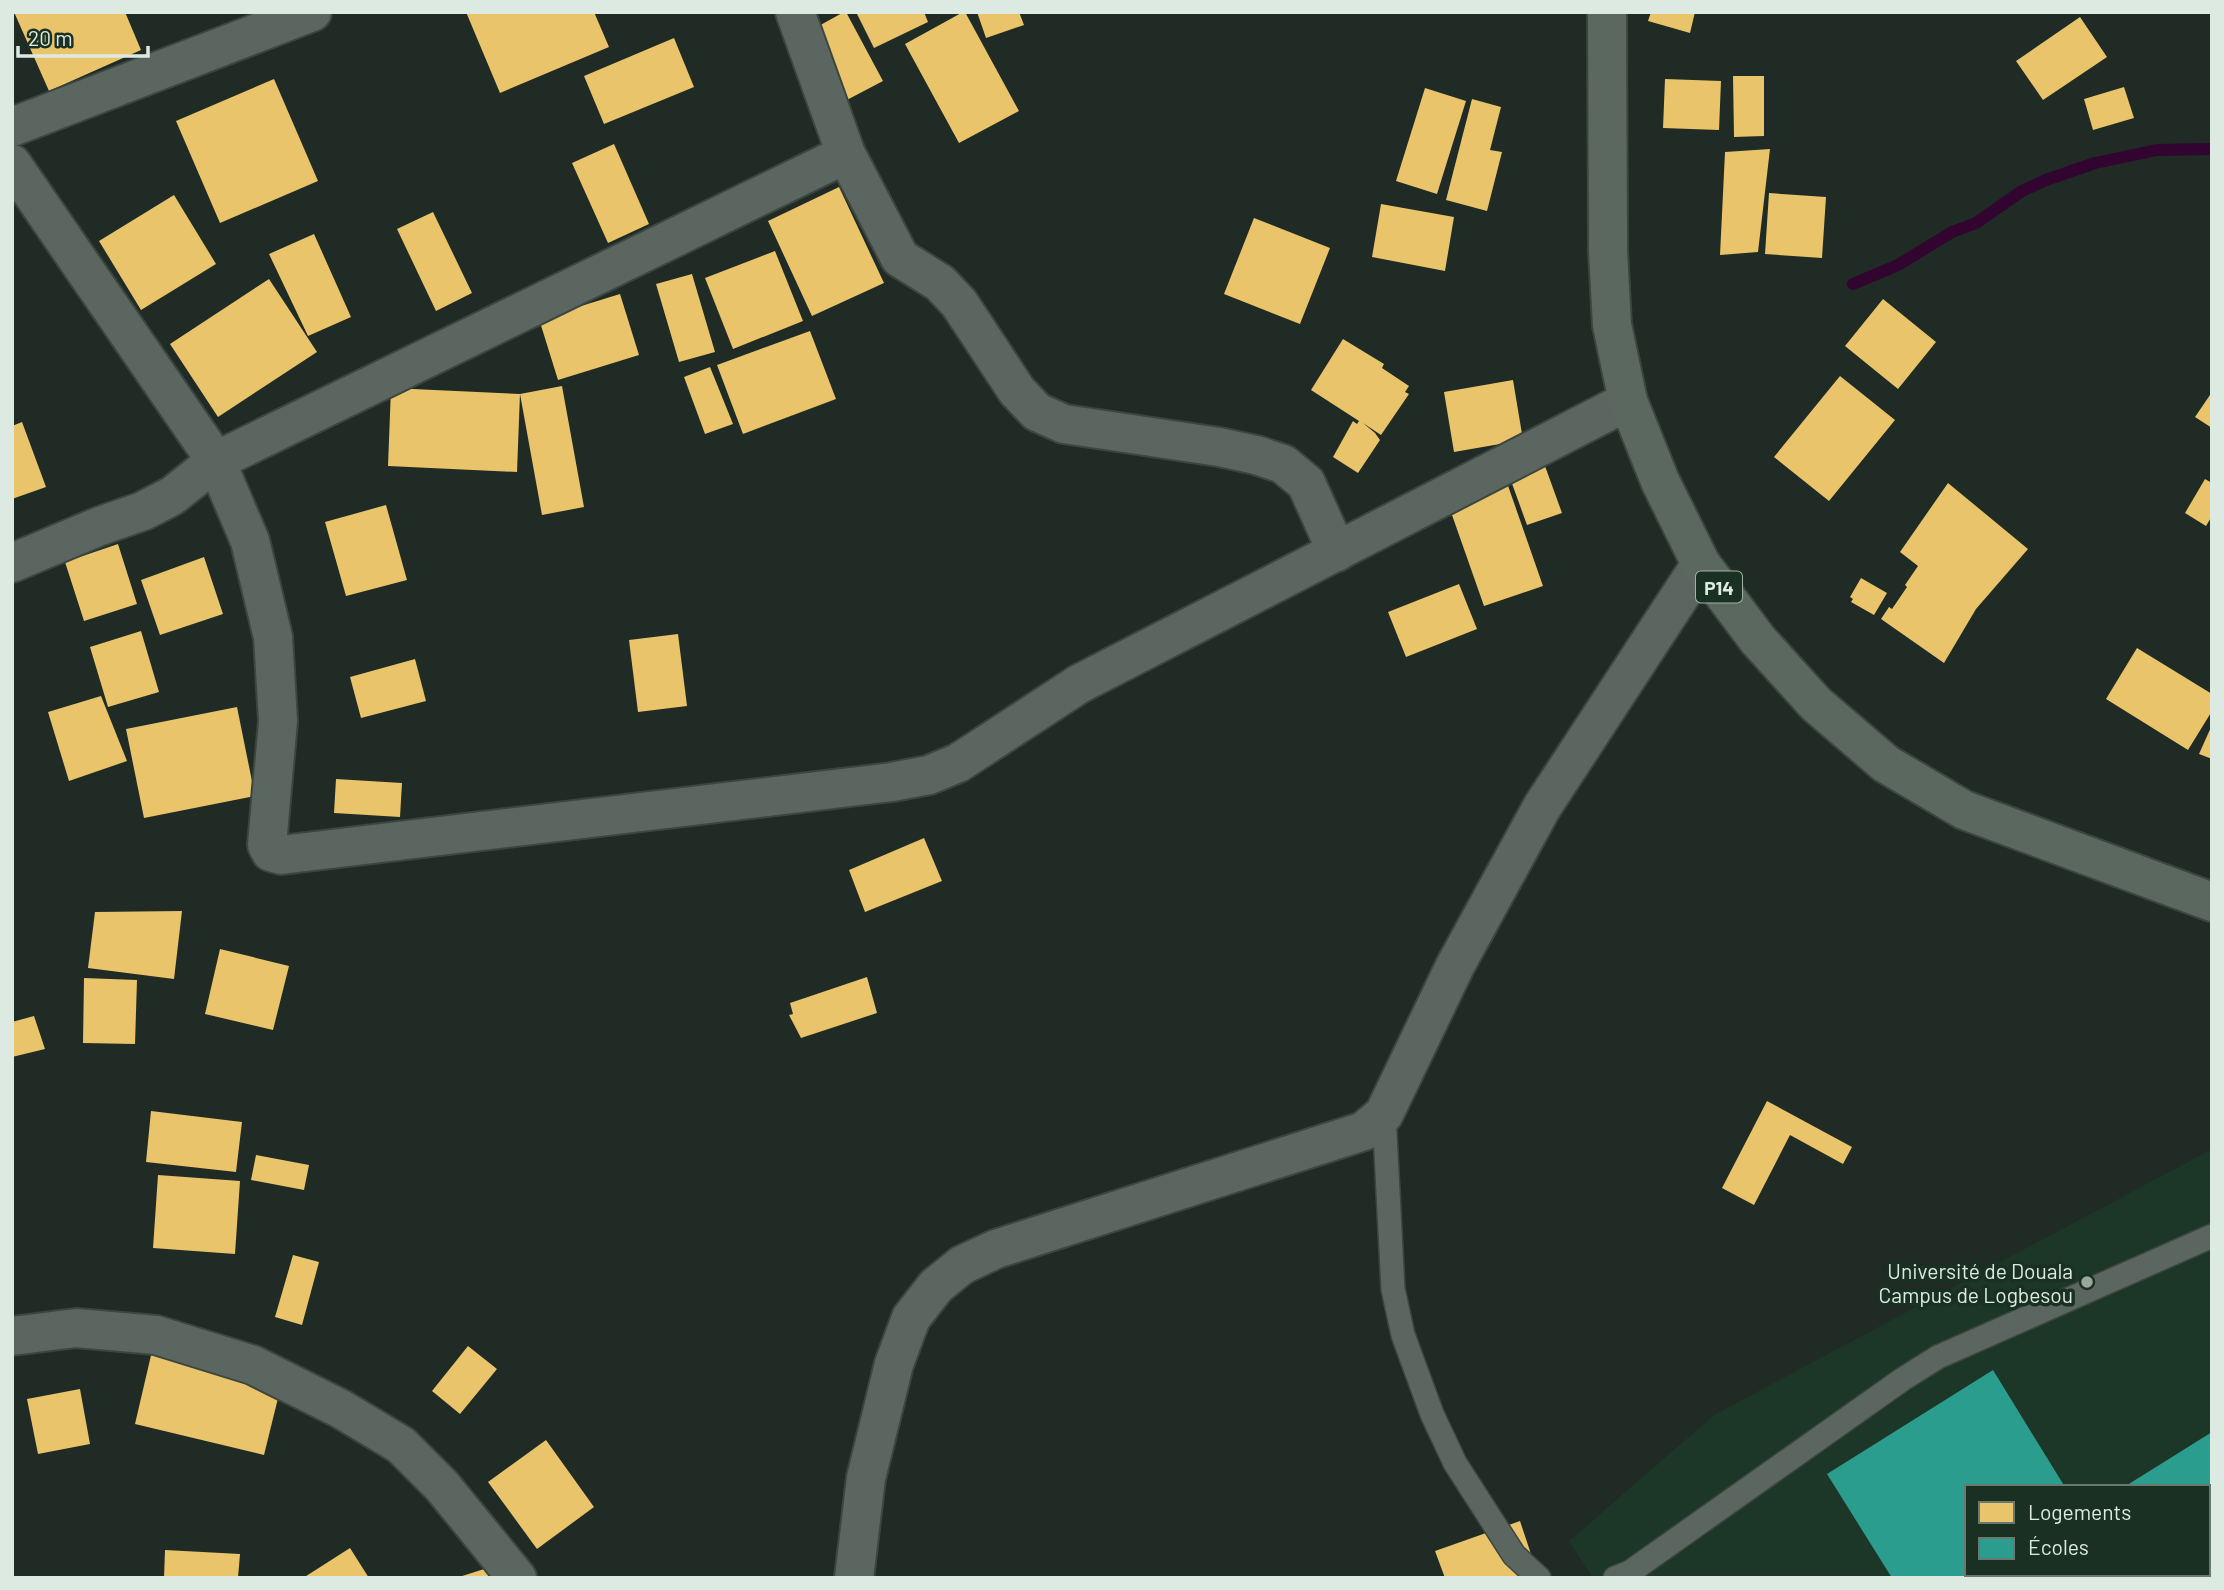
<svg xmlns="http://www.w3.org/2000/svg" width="2224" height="1590" viewBox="0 0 2224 1590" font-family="Barlow,sans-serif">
  <rect width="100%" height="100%" fill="#1f2b24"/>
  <!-- built -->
  <path fill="#1c3727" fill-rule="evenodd" d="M2212,1149V1578H1593L1569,1541L1714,1415ZM1967,1487H2208V1574H1967Z"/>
  <!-- homes -->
  <path fill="#e9c46a" d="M14,12H125L141,50L49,91Z
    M466,12H594L609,47L500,93Z
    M844,12H846L883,81L843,102L806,33Z
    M856,12H924L928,22L874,48Z
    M963,12H965L1019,111L959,143L905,44Z
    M977,12H1019L1024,25L986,38Z
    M1651,12H1695L1690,33L1648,21Z
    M2080,17L2107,57L2043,100L2016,61Z
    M674,38L694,87L604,124L584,76Z
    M1733,76H1764V136L1734,137Z
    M274,79L318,181L220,223L176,121Z
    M1665,79L1721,81L1719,130L1663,128Z
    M2124,87L2134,118L2093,130L2084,99Z
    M1425,88L1466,101L1437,194L1396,181Z
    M1472,99L1501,107L1490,150L1502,152L1487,211L1446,200Z
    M614,144L649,224L608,243L572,163Z
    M1770,149L1758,252L1720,255L1725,152Z
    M839,187L884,283L812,316L768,221Z
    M1769,193L1826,197L1822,258L1765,254Z
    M174,195L216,264L141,310L99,241Z
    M1381,204L1454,217L1445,271L1372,257Z
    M433,212L472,293L436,311L397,229Z
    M1254,218L1330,248L1300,324L1224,294Z
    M314,234L351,317L308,336L269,254Z
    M775,251L803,321L733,349L705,278Z
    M692,274L715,352L679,362L656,284Z
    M269,279L317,352L218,417L170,344Z
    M620,294L639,355L558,380L539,319Z
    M1883,299L1936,342L1898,389L1845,346Z
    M810,331L836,399L743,434L717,365Z
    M1343,339L1384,364L1382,368L1409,386L1405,392L1409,394L1381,435L1363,423L1375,433L1380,440L1358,473L1333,457L1353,421L1357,424L1359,421L1311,390Z
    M710,367L733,424L705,434L684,377Z
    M1840,376L1895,420L1829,501L1774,457Z
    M1513,380L1523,440L1454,452L1444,392Z
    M562,386L584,507L542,515L520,394L517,472L388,466L391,388L520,394Z
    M2212,392V428L2195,417Z
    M22,422L46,487L12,499V426Z
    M1541,455L1562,513L1527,525L1506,467Z
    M1498,457L1543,586L1484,606L1439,478Z
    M2205,479L2212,483V516L2206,526L2185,513Z
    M1948,483L2028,549L1976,609L1944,663L1881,619L1889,607L1892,609L1907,587L1905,585L1918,566L1900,552Z
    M386,505L407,580L346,596L325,522Z
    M118,544L137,604L84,621L65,562Z
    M204,557L223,614L160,635L141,580Z
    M1861,578L1887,593L1874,615L1851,602L1853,599L1850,597Z
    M1459,584L1477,629L1406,657L1388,612Z
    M141,631L159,692L108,707L90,647Z
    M678,634L687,706L638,712L629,640Z
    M2137,648L2212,694V711L2188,750L2106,699Z
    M415,659L426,701L361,718L350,677Z
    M101,696L127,761L69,781L48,712Z
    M237,707L255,796L144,818L126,729Z
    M2212,725V759L2199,754Z
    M336,779L402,783L400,817L334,813Z
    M924,838L942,881L865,912L849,870Z
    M182,911L174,979L88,968L95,912Z
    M220,949L289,966L273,1030L205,1014Z
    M867,977L877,1013L801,1038L789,1015L793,1014L790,1003Z
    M84,978L137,980L135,1044L83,1043Z
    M34,1016L45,1049L12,1057V1022Z
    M1767,1101L1852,1147L1843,1164L1790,1135L1754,1205L1722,1188Z
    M151,1111L242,1122L236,1172L146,1162Z
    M256,1155L309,1165L304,1190L251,1180Z
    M158,1175L240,1181L235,1254L153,1248Z
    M293,1255L319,1262L302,1325L275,1317Z
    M468,1346L497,1369L460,1414L432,1391Z
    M152,1351L282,1382L264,1455L135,1424Z
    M80,1389L90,1444L38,1454L27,1399Z
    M546,1440L594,1507L537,1549L488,1482Z
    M1520,1521L1539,1578H1445L1435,1551Z
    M350,1548L369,1578H303Z
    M165,1550L240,1554L238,1578H164Z
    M503,1563L508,1578H460L459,1577Z"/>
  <!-- schools -->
  <path fill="#2a9d8f" d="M1993,1370L2065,1487H1967V1574H2119L2122,1578H1892L1827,1474Z
    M2212,1432V1578H2178L2176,1574H2208V1487H2124Z"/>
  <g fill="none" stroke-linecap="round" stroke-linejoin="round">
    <!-- stream -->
    <path stroke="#320430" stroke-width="12" d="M1853,284L1898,265L1952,232L1976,223L2022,191L2046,180L2095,163L2157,150L2212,149"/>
    <!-- service casing -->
    <g stroke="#3b463f" stroke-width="26">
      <path id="service" d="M1384,1114L1393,1289L1403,1335L1432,1414L1455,1463L1514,1555L1539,1578
        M1615,1578L1630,1572L1903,1379L1938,1357L2212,1236"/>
    </g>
    <!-- minor casing -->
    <g stroke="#3b463f" stroke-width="42">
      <path id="minor" d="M795,12L846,154L900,258L940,283L959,303L1017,391L1037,412L1064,424L1219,447L1256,455L1283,464L1306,483L1337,552
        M12,127L312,12
        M12,164L216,461L250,541L273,637L278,721L267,845L271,852L281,855L892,782L929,775L958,763L1079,684L1628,401
        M12,563L100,526L143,511L172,496L216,461L846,154
        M12,1336L76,1328L156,1335L253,1365L341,1409L401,1445L442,1486L517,1578
        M854,1578L866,1478L894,1364L911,1318L936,1286L962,1265L996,1249L1364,1131L1384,1114L1455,966L1542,807L1701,564"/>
    </g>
    <!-- primary casing -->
    <g stroke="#3b463f" stroke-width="42">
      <path id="primary" d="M1607,12L1608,251L1612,325L1628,401L1660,481L1701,564L1758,640L1816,704L1886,764L1964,810L2212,902"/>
    </g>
    <!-- service -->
    <use href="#service" stroke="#5c6660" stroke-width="23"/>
    <!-- minor -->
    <use href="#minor" stroke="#5c6660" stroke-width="38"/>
    <!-- primary -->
    <use href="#primary" stroke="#5b6860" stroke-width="38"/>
  </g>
  <!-- markers -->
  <circle fill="#9aa79f" stroke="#1a3023" stroke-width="2.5" cx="2087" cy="1282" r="7"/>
  <g text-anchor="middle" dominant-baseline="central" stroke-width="7" stroke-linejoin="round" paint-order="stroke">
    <!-- shield labels -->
    <rect fill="#1a3023" stroke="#a2b2a8" stroke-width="2" x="1696" y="571.5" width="46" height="31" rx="5"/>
    <g font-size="19" font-weight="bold" fill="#ddeae1">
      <text x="1719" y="587">P14</text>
    </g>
    <!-- poi labels -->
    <g font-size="21" fill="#ddeae1" stroke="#1a3023" text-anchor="end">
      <text x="2073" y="1270">Université de Douala<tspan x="2073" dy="24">Campus de Logbesou</tspan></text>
    </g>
  </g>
  <!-- border -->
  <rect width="2224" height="1590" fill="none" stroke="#ddeae1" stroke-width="28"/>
  <!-- legend -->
  <rect x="1965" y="1485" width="245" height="91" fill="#1a3023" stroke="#687a6f" stroke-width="2"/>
  <rect x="1979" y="1502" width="35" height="21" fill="#e9c46a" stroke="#687a6f" stroke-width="2"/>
  <text x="2028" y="1520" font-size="21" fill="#ddeae1">Logements</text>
  <rect x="1979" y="1538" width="35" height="21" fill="#2a9d8f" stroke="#687a6f" stroke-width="2"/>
  <text x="2028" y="1555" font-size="21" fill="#ddeae1">Écoles</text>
  <!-- scale -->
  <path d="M18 46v10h130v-10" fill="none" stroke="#ddeae1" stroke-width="3.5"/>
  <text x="28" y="46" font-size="21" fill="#ddeae1" stroke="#1a3023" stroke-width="5" paint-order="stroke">20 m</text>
</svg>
